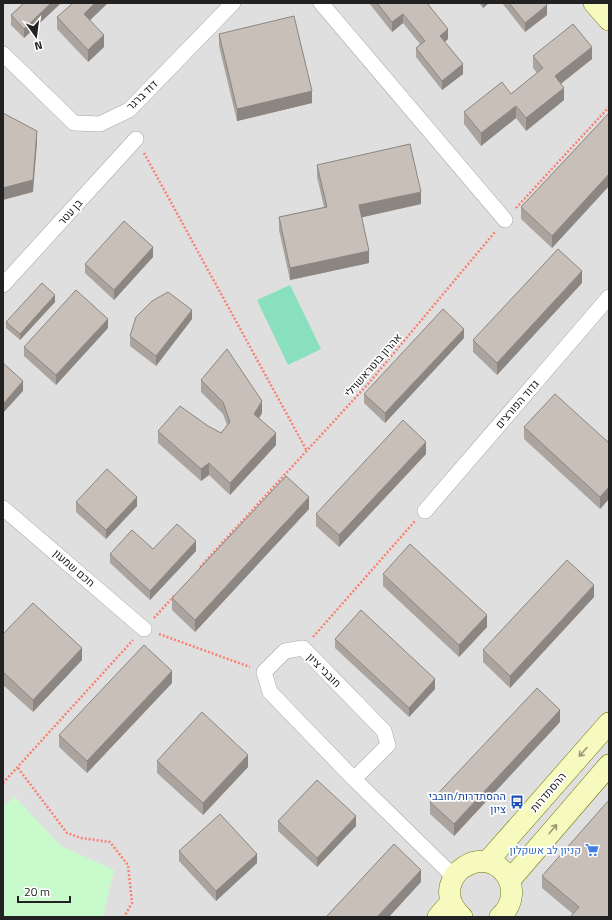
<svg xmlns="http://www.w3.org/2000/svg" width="612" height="920" viewBox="0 0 612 920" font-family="'Titillium Web',Heebo,sans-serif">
  <rect width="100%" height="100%" fill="#f2efe9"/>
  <!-- residential -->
  <path fill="#e0dfdf" d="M3,3H609V917H3Z"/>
  <!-- park -->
  <path fill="#c8facc" d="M15,797L61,846L114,870L103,917H3V806Z"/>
  <!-- pitch -->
  <path fill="#88e0be" d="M290,285L321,349L288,365L257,300Z"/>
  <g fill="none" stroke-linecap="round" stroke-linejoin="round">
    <!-- street casing -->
    <g stroke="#a9a9a9" stroke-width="16">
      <path id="street" d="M321,3L505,220
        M3,54L74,123L100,124L129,110L233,3
        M3,285L136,139
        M3,508L144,629
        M425,511L609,297
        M354,779L388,745L384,731L303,648L285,651L264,672L270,692L354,779L454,877"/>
    </g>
    <!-- secondary casing -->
    <g stroke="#707d05" stroke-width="22">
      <path id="secondary" d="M594,3L609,20
        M487,862L609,723
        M510,880L609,765
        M438,917L451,902
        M462,917C453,909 448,899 450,887C452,879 457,871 464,867C496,846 530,889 500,917"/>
    </g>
    <!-- path -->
    <path stroke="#fa8072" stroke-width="2.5" stroke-dasharray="2 2" stroke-linecap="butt" d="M144,153L307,451
      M516,208L609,107
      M200,567L368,384L495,232
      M154,618L174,596
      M159,634L250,667
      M313,637L415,521
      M18,768L67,833L81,838L110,842L128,865L132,903L124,917
      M3,783L133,640"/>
    <!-- street -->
    <use href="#street" stroke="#fff" stroke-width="15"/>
    <!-- secondary -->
    <use href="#secondary" stroke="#f7fabf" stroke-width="21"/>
  </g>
  <!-- wall -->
  <path fill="#aba49e" d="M24,3H61L24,38L11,25V15Z
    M369,3H427L448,39L445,42L463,74L442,90L416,57V48L420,44L403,23L392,32Z
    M479,3H489L483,8Z
    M502,3H545L547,15L525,32Z
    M57,17L90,20L104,47L88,62L57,29Z
    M219,34L312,103L237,121L219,46Z
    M533,56L592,59L561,84L564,100L526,131L516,118L481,146L464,124V112L511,94L537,73L533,68Z
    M609,113V186L552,248L521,219V207Z
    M317,165L421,204L362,217L369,263L290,280L279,230V217L324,207L317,177Z
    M153,257L114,300L85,273V264Z
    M582,283L497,375L473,352V340Z
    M55,302L20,340L6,328V322Z
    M192,319L156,366L130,346V336Z
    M108,328L56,385L24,356V347Z
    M464,338L385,423L364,403V394Z
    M201,380L262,413L259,418L276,445L230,495L209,475L201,481L158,443V431L208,426L221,433L227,425L223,414L201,392Z
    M524,427L609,443V499L600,509L524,439Z
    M426,454L339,547L316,526V514Z
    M76,502L137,506L106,539L76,512Z
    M309,509L195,632L172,610V598Z
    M153,549L196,551L150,600L110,563V554Z
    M383,574L487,627L459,657L383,586Z
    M609,593V608L608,607V595Z
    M594,597L510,688L483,662V650Z
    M3,634L82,660L33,712L3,685Z
    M335,639L435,689L409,717L335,648Z
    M172,683L87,773L59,747V735Z
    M560,722L454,836L430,814V802Z
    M157,761L248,767L203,815L157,773Z
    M278,821L356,826L317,867L278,831Z
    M179,851L257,863L216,901L179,861Z
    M542,876L609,917L573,914L542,888Z"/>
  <!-- shaded-wall -->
  <path fill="#8b8681" d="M51,3H61L24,38V29Z
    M95,3H108L84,26V14Z
    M483,3H489L483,8Z
    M547,5V15L525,32V23Z
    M403,14V23L392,32V22Z
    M448,29V39L440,45V36Z
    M104,35V47L88,62V50Z
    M592,47V59L555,88V76Z
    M463,64V74L442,90V81Z
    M564,88V100L526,131V118Z
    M312,91V103L237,121V109Z
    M516,106V118L481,146V133Z
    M37,131V143L33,192L3,200V188Z
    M609,174V186L552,248V236Z
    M421,192V204L359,218V205Z
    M153,247V257L114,300V290Z
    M369,251V263L290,280V268Z
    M582,271V283L497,375V363Z
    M55,295V302L20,340V334Z
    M192,310V319L156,366V356Z
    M108,319V328L56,385V375Z
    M464,329V338L385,423V413Z
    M23,381V391L3,413V404Z
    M262,401V413L254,426V414Z
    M276,433V445L230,495V483Z
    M426,442V454L339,547V535Z
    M209,463V475L201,481V469Z
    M609,487V499L600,509V497Z
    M137,497V506L106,539V530Z
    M309,497V509L195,632V620Z
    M196,541V551L150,600V591Z
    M594,585V597L510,688V676Z
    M487,615V627L459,657V645Z
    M82,648V660L33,712V700Z
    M172,671V683L87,773V761Z
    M435,679V689L409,717V708Z
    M560,710V722L454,836V824Z
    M248,755V767L203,815V803Z
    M356,816V826L317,867V858Z
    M257,854V863L216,901V891Z
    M421,870V882L389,917H377Z"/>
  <!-- building -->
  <path fill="#c7bfb8" stroke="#8b8681" d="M24,3H51L24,29L11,15Z
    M73,3H95L84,14L104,35L88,50L57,17Z
    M377,3H427L448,29L440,36L463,64L442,81L416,48L425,41L403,14L392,22Z
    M509,3H545L547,5L525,23Z
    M294,16L312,91L237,109L219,34Z
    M573,24L592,47L555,76L564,88L526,118L516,106L481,133L464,112L502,82L511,94L543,68L533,56Z
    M3,113L37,131L33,180L3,188Z
    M609,113V174L552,236L521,207Z
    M410,144L421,192L359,205L369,251L290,268L279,217L327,207L317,165Z
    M124,221L153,247L114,290L85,264Z
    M558,249L582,271L497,363L473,340Z
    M42,283L55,295L20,334L6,322Z
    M76,290L108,319L56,375L24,347Z
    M168,292L192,310L156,356L130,336L136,317L152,301Z
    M443,309L464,329L385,413L364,394Z
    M227,349L262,401L254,414L276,433L230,483L209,463L201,469L158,431L180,406L208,426L221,433L230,422L223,402L201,380Z
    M3,363L23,381L3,404Z
    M555,394L609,443V487L600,497L524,427Z
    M403,420L426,442L339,535L316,514Z
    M107,469L137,497L106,530L76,502Z
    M286,476L309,497L195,620L172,598Z
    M177,524L196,541L150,591L110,554L132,530L153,549Z
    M410,544L487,615L459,645L383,574Z
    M567,560L594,585L510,676L483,650Z
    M33,603L82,648L33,700L3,672V634Z
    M361,610L435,679L409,708L335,639Z
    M144,645L172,671L87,761L59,735Z
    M537,688L560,710L454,824L430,802Z
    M202,712L248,755L203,803L157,761Z
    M317,780L356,816L317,858L278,821Z
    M609,800V917H570L579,907L542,876Z
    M220,814L257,854L216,891L179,851Z
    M394,844L421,870L377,917H326Z"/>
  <!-- one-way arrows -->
  <defs><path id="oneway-shaft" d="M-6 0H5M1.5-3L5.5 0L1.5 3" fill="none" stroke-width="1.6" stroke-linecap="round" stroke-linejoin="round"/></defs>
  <g stroke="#979978">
    <use href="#oneway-shaft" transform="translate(583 752) rotate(132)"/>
    <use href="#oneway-shaft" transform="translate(553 829) rotate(-50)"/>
  </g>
  <!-- icons -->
  <defs>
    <g id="bus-bare" transform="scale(1.08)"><path d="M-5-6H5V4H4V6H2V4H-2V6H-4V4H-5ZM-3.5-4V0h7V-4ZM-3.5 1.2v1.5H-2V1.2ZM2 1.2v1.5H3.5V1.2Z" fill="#1a4fb4" stroke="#fff" stroke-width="2.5" paint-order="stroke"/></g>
    <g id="supermarket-bare" transform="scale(1.08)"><path d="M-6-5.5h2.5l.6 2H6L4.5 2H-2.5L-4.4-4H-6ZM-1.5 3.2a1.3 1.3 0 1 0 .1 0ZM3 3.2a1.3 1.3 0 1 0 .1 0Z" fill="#3f7fe0" stroke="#fff" stroke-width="2.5" paint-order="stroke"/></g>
  </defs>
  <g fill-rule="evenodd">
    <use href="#bus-bare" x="517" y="802"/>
    <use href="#supermarket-bare" x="592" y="850"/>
  </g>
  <g text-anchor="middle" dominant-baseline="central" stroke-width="3.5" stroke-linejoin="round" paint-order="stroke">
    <!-- street labels -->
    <g font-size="11" fill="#222" stroke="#fff">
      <text transform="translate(142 95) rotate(-44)">דוד ברגר</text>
      <text transform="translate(70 212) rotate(-48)">בן עטר</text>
      <text transform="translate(373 365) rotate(-49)">אהרון בוטראשוילי</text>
      <text transform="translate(517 404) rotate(-49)">גדוד הפורצים</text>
      <text transform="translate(74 568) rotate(41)">חכם שמעון</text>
      <text transform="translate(324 670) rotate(45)">חובבי ציון</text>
      <text transform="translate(548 792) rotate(-49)">ההסתדרות</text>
    </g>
    <!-- transit labels -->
    <g font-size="11" fill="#164399" stroke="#fff" text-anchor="end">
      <text x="506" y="796">ההסתדרות/חובבי<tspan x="506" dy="13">ציון</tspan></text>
    </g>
    <!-- shop labels -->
    <g font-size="11" fill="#366cbe" stroke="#fff" text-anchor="end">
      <text x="581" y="850">קניון לב אשקלון</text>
    </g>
  </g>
  <!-- border -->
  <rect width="612" height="920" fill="none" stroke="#222222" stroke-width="8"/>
  <!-- north arrow -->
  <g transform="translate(36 36) rotate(166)" stroke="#ffffff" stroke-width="3" paint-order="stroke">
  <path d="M0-3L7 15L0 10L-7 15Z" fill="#222222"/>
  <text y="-6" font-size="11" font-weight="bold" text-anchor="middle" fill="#222222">N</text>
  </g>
  <!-- scale -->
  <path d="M18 896v6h52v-6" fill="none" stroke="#222222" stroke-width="2"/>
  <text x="24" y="896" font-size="12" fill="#222222" stroke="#ffffff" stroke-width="3" paint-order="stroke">20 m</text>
</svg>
